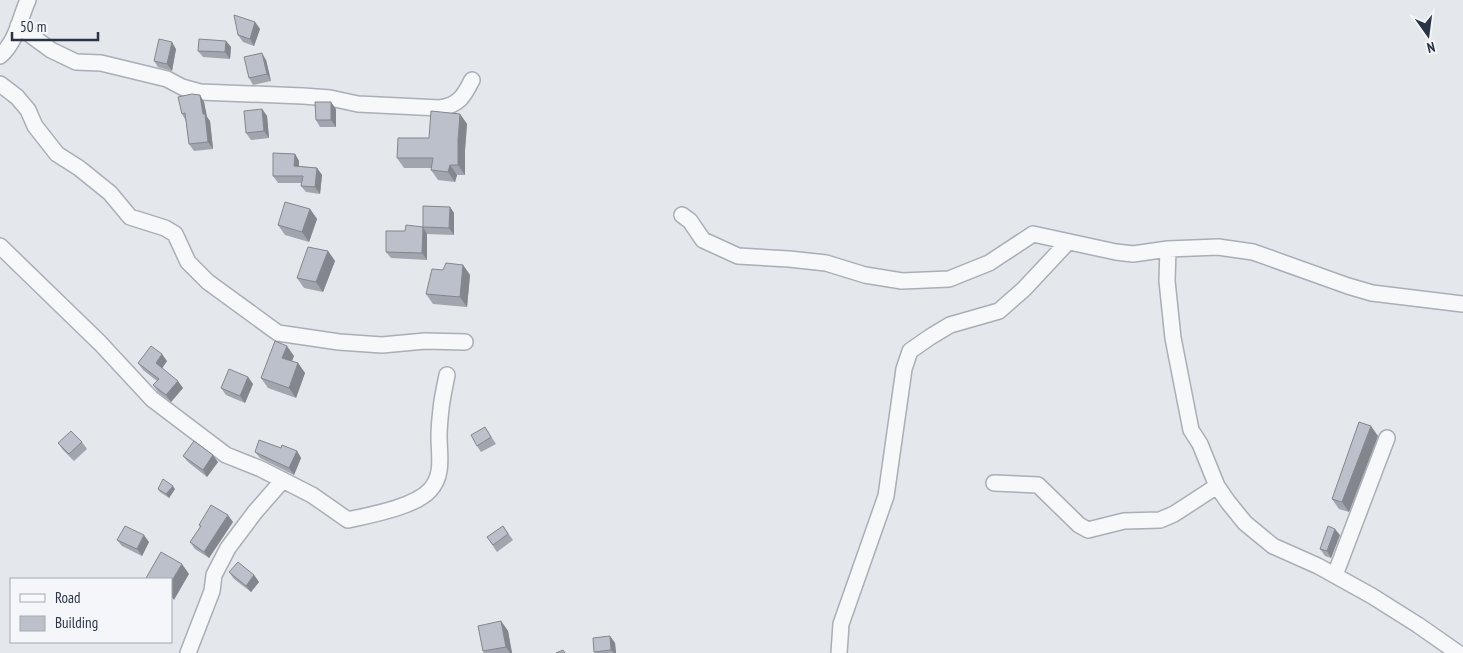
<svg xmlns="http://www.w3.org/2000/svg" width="1463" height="653" viewBox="0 0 1463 653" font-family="'PT Sans Narrow',sans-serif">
  <rect width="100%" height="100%" fill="#e4e7ec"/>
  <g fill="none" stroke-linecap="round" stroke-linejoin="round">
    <!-- minor casing -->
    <g stroke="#a9aeb7" stroke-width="18">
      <path id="minor" d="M18,26L51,50L76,62L101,63L167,79L182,87L200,92L303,96L330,98L358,104L440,108C459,105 464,96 472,80
        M0,56C17,41 19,20 28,0
        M0,84L17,97L28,110L35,126L57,154L79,168L110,193L130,217L165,228L175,234L188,262L208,282L278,333L339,342L382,345L425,341L465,342
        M682,215L690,221L703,240L738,256L789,259L826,263L865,275L902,281L949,279L989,263L1033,234L1116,252L1133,254L1168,249L1218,247L1253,252L1348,286L1372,293L1463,304
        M0,246L100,343L152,399L226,455L261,469L312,495L348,520C370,515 415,507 430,490C444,475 439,455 439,436C439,427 440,418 441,409C442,398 445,386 447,375
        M1168,249L1167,281L1173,338L1191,430L1200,444L1217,486L1228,502L1245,523L1273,546L1318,566L1372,596L1418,625L1458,653
        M994,483L1038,485L1079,525L1088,530L1124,521L1160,520L1174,514L1217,486
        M1335,575L1387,438
        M188,653L212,591L214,575L228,548L255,512L283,480
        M839,653L841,624L886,496L904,369L910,351L930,337L950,325L999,311L1024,289L1068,242"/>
    </g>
    <!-- minor -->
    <use href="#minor" stroke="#f7f8fa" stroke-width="15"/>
  </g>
  <!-- wall -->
  <path fill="#a1a5ae" d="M255,22L260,29L254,46L243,42L238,35Z
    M226,41L231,47L230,59L203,57L198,51Z
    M176,49L172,71L158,67L154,61Z
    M266,60L271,81L253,85L249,78Z
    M204,102L207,117L210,121L213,149L194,151L189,144L186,121L182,114Z
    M262,109L267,116L269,138L251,140L246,133Z
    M336,109V127H320L316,120Z
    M460,114L467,124L465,150V175H457L455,182L438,180L431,170L432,168H404L397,158L429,138Z
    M295,154L299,161V166L317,168L322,175L320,194L306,192L301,186L302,183H278L273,176Z
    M450,207L454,213V235L427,234V260L391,258L386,252L405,231L423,227Z
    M310,209L317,219L309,242L285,235L278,225Z
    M328,251L335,261L323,292L304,288L297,278Z
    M463,265L470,275L467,307L433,304L426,294L443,270Z
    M294,356L292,361L298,363L305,373L296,398L268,388L261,378Z
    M167,361L162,368L183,388L171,402L158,392L153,385L157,381L143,370L138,363Z
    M248,377L253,384L245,403L226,395L221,388Z
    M485,427L496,444L481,452L477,446Z
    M1378,436L1349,512L1339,509L1332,499Z
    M82,442L87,449L74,461L63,450L58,443Z
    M281,448L297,451L301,458L294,475L260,458L255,452Z
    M183,456L218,462L207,477L188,462Z
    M158,489H175L169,498L160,492Z
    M233,522L209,558L195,549L190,542L200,527L199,525Z
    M503,526L513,540L497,552L487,537Z
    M1340,535L1331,558L1325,556L1320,549Z
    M117,540L149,542L142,556L122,546Z
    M229,572L254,575L259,582L251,592L234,579Z
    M501,621L508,631L512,653H484L483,651Z
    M610,636L615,643L616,653H595L594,652Z"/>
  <!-- shaded-wall -->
  <path fill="#83868d" d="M255,22L260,29L254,46L250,39Z
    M226,41L231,47L230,59L225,52Z
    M172,42L176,49L172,71L167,64Z
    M262,53L266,60L271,81L267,74Z
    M200,95L204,102L207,117L210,121L213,149L208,142Z
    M331,102L336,109V127L331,120Z
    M262,109L267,116L269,138L264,131Z
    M460,114L467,124L465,150V175L458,165V140Z
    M295,154L299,161V172L294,166Z
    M450,165L457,175L455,182L448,172Z
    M317,168L322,175L320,194L315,187Z
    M450,207L454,213V235L449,228Z
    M310,209L317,219L309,242L302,232Z
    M423,227L427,234V260L422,253Z
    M328,251L335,261L323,292L316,282Z
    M463,265L470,275L467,307L460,297Z
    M287,346L294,356L289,368L282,358Z
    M162,354L167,361L161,370L156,363Z
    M298,363L305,373L296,398L289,388Z
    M248,377L253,384L245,403L240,396Z
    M178,381L183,388L171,402L166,395Z
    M1371,426L1378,436L1349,512L1342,502Z
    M297,451L301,458L294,475L289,468Z
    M213,455L218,462L207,477L203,470Z
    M173,486L175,489L169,498L166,494Z
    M228,515L233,522L209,558L204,552Z
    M1335,529L1340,535L1331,558L1327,551Z
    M144,535L149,542L142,556L137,549Z
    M182,564L189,574L174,600L171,596V582Z
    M254,575L259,582L251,592L246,586Z
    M501,621L508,631L512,653H510L506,647Z
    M610,636L615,643L616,653H614L611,650Z"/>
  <!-- building -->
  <path fill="#bbc0ca" stroke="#83868d" d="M234,15L255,22L250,39L238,35Z
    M159,39L172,42L167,64L154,61Z
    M199,39L226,41L225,52L198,51Z
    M262,53L267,74L249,78L244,57Z
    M192,94L200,95L203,114H205L208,142L189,144L185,113L182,114L178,97Z
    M315,102H331V120H316Z
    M262,109L264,131L246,133L244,111Z
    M431,111L460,114L458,140V165H450L448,172L431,170L433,158H397L398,138H429Z
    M273,153L295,154L294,166L317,168L315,187L301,186L303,176H273Z
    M285,202L310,209L302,232L278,225Z
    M423,206L450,207L449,228L423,227Z
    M406,225L423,227L422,253L386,252V231H405Z
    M308,247L328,251L316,282L297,278Z
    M446,263L463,265L460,297L426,294L432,269L443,270Z
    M275,341L287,346L282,358L298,363L289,388L261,378Z
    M151,346L162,354L156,363L178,381L166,395L153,385L159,379L138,363Z
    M229,369L248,377L240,396L221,388Z
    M1359,422L1371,426L1342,502L1332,499Z
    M485,427L491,437L477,446L471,435Z
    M71,431L82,442L69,454L58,443Z
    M259,440L281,448L282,445L297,451L289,468L255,452Z
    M194,441L213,455L203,470L183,456Z
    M163,479L173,486L166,494L158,489Z
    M211,505L228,515L204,552L190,542L201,526L199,525Z
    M125,526L144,535L137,549L117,540Z
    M503,526L508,534L493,545L487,537Z
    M1328,526L1335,529L1327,551L1320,549Z
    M161,552L182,564L171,582V579H148L146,578Z
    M238,562L254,575L246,586L229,572Z
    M501,621L506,647L483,651L478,626Z
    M610,636L611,650L594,652L593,638Z
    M563,650L565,653H556Z"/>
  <!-- legend -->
  <rect x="10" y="578" width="162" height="65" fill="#f4f6f9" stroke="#a4a8b1"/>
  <rect x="20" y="594" width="25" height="8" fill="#f7f8fa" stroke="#a4a8b1"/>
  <text x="55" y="603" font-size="15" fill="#2b3445">Road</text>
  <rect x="20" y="616" width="25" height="15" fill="#bbc0ca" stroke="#a4a8b1"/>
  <text x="55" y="628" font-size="15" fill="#2b3445">Building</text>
  <!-- north arrow -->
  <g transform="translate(1428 35) rotate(166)" stroke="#f4f6f9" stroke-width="4" paint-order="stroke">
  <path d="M0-4L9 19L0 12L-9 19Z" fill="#2b3445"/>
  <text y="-8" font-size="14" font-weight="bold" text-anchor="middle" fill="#2b3445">N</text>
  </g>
  <!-- scale -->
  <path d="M12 32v8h86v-8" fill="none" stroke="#2b3445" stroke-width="2.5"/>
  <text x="20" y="32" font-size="15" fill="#2b3445" stroke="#f4f6f9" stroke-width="4" paint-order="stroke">50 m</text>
</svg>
